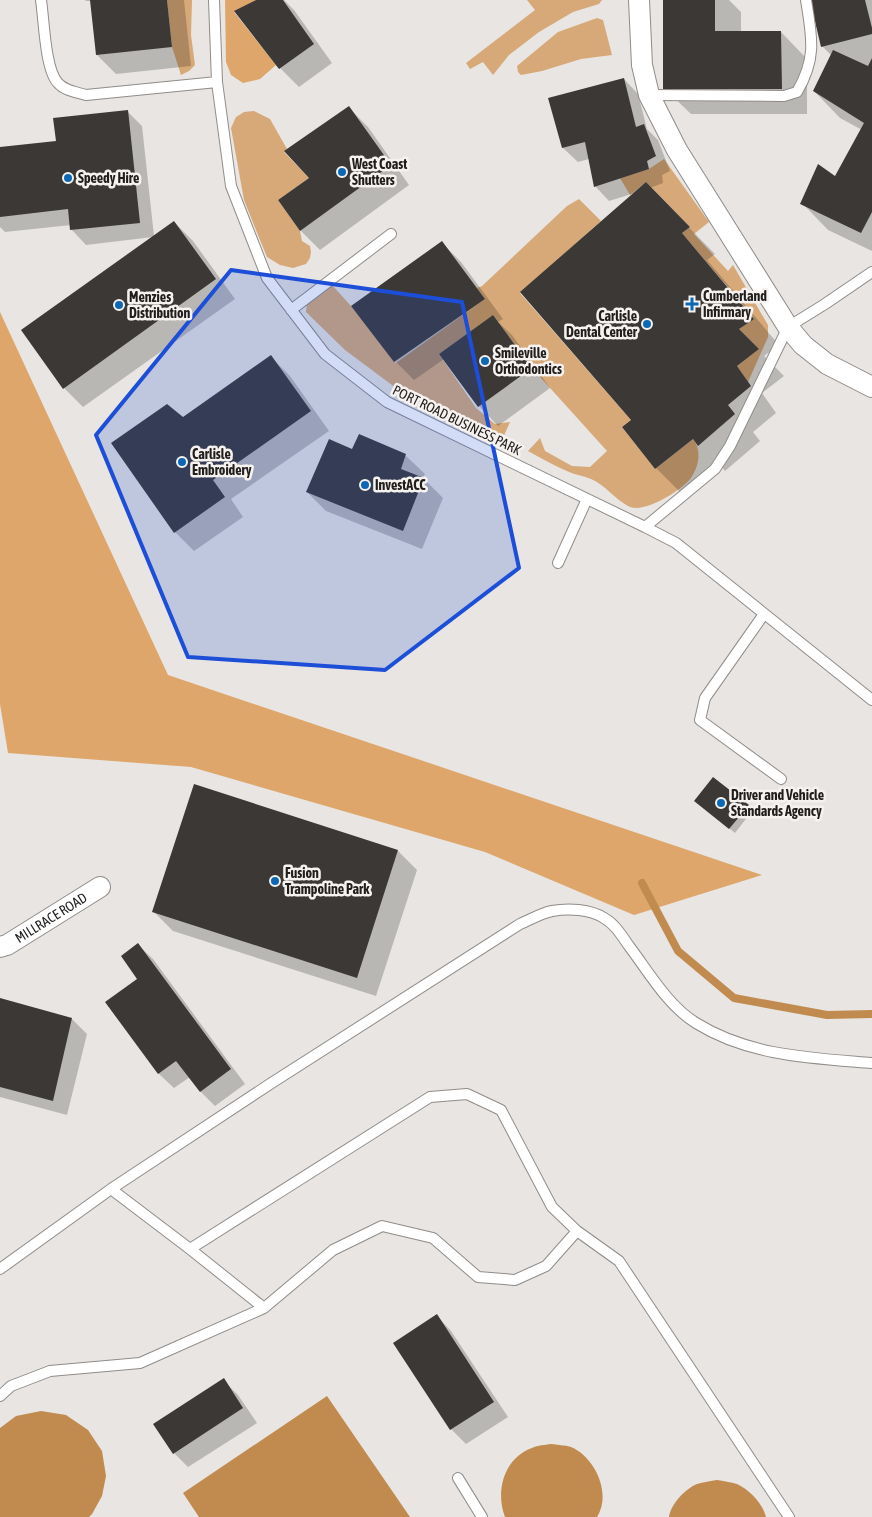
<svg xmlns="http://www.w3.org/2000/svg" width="872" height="1517" viewBox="0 0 872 1517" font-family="'Asap Condensed',sans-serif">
  <rect width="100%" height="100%" fill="#e8e5e2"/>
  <!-- green -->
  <path fill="#d7a978" d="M167,0H192L191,35L195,65L189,71L181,75L172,47Z
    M527,0H602L599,4L573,12L539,32L509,55L493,75L483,62L470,69L466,63L535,10Z
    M597,18L603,20L612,55L581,59L542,71L521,75L518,72L517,66L558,32Z
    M254,111L270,119L287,149L284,152L309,178L278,200L300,231L302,241L310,246L311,252L310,258L306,264L293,268L280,265L267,257L260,240L244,200L231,128L236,117L244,112Z
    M664,159L709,222L694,234L728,271L733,265L768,325V337L748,382L737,366L759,349L739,329L754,318L682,233L690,227L646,182L630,195L620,178L649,169Z
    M579,199L601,221L520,293L631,420L622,427L655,469L693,439C702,451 699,466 691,478C682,490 643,515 628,506C615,499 605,485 591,479C584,476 576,475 569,472C555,466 541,458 528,451L540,438L545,451L572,466L590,467L607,451L532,368L493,315L439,354L476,408L495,424L510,422L502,440L491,441L457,424L396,388L345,350L306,312L308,293L315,286H333L351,306L396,363L485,299L477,288L482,286L567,206Z"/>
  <!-- forest -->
  <path fill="#dea66b" d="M225,0H256L234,12L276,65L260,79L243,83L231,75L226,62Z
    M0,312L168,675L762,875L634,915L485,852L191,767L8,753L0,704Z"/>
  <!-- water -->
  <path fill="#c18b50" d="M327,1396L410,1517H199L183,1493Z
    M41,1411L66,1415L88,1430L102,1451L106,1476L102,1496L92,1514L89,1517H0V1428L16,1416Z
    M551,1444C557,1445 565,1445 571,1447C595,1457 612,1494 597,1517H505C495,1491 504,1458 532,1448C538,1445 545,1445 551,1444Z
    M717,1480C723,1481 731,1482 737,1484C750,1490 763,1504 766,1517H669C671,1504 685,1489 697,1484C703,1482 711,1481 717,1480Z"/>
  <!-- shadow -->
  <path fill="#0003" d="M85,0H184L191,66L116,74L97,55L91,1H86Z
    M258,0H284L294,10L332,63L299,87L280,68Z
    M664,0H729L741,12V32H781L807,59V114H691L664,88Z
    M811,0H872V251L828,230L802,203L836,178L862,130L840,118L814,91L832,56L822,46Z
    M624,79L638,94L647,129L658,140L670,171L662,175L663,183L650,188L715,254L707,260L779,345L764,356L784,376L762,393L776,413L753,432L760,441L725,471L720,465L682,494L656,468L633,420L635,193L609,201L595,186L589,159L578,162L563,148L550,99Z
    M349,108L368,127L409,185L320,250L301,231L280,200L310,178Z
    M127,111L142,126L154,236L174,222L193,241L235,299L83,407L64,388L153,237L86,245L72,230L71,225L5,232L0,227V148L57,142Z
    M442,243L461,262L503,319L498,322L512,335L550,388L498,426L479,406L444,359L414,380L395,361Z
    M271,357L290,376L329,431L231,499L243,517L194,551L175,532L113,444L183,419Z
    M352,450L405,455L425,474L423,478L443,498L422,549L326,511L307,492Z
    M194,786L398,851L417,870L376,996L173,931L154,912Z
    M700,805L748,806L752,811L735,833Z
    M138,945L153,959L245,1084L215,1106L200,1091L190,1077L174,1088L159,1074L107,1003L139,979Z
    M0,999L72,1019L87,1034L67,1115L0,1097Z
    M437,1316L451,1331L508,1417L466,1444L451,1429Z
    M223,1380L238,1395L257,1423L188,1467L174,1453Z"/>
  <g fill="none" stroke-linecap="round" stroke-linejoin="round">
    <!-- stream -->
    <path stroke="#c18b50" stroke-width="8" d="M642,883L678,951L734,998L827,1015L872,1014"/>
  </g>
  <!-- building -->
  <path fill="#3b3836" d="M90,0H167L172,47L96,55Z
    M256,0H283L314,44L279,69L234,11Z
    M663,0H715V31H781L782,89H663Z
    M810,0H865L872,28V34L821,47Z
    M833,50L868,66L872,58V212L861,233L800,204L818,164L835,176L864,123L813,91Z
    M624,78L636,127L644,124L656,156L647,161L649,169L594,187L585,142L562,148L548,98Z
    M349,106L391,165L300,231L278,200L309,178L284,151Z
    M128,110L140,223L70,230L68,209L0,217V147L56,141L53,118Z
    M646,182L690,227L682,233L754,319L739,329L759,349L737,366L751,386L728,405L735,414L698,446L693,439L655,469L622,427L631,420L520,292Z
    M174,221L216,279L63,389L21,330Z
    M442,241L485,299L394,362L351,306Z
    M493,315L532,368L478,407L439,354Z
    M271,355L311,411L213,480L225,497L174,533L111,443L167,404L183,417Z
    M359,434L406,454L401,469L424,478L403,531L306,492L329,439L352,449Z
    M713,777L749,805L729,829L694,801Z
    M194,784L398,850L357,978L152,912Z
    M138,943L231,1069L200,1092L176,1061L158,1074L105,1002L137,979L121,956Z
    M0,998L72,1018L53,1101L0,1087Z
    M437,1314L494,1402L450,1430L393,1343Z
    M224,1378L243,1408L173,1454L153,1424Z"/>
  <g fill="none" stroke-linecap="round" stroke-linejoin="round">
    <!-- service casing -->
    <g stroke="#8f8c89" stroke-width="12">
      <path id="service" d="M41,0C44,19 45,70 58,83C65,91 76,92 86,95L217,82
        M214,0L217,82L231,186L267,278L325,354L387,402L645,527L676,543L872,700
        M649,95L784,96L797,92C817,58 812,37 806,0
        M291,310L391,234
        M645,527L715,469L730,446L788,327L825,304L872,272
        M558,563L587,499
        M764,614L705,698L700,720L781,779
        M111,1189L190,1249L264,1308
        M190,1249L430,1097L467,1094L501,1110L552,1207L577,1231L619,1261L789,1517
        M0,1269L111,1189L270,1084L520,924C530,920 541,913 552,911C568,908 590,909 604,918C615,924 622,936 629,946C648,971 668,1006 696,1023C749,1056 811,1058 872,1063
        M0,1396L11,1386L50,1371L140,1363L264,1308L333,1250L382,1226L433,1238L478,1277L515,1280L546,1266L577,1231
        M458,1478L482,1517"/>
    </g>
    <!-- minor casing -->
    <g stroke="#8f8c89" stroke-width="22">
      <g id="minor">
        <path d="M639,0L642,65L649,95L677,150L788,327L803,345L827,364L872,387"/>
        <path id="s1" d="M0,947L7,945L100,887"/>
      </g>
    </g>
    <!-- service -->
    <use href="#service" stroke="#fff" stroke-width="10"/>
    <!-- minor -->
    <use href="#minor" stroke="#fff" stroke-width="20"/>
  </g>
  <!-- marked area -->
  <path fill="#1d4ed8" fill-opacity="0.2" stroke="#1d4ed8" stroke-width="4" stroke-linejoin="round" d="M231,270L462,302L519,568L385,670L188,657L96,435Z"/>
  <!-- markers -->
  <g fill="#0c68b5" stroke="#f6f2ef" stroke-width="2">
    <circle cx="342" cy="172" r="5"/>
    <circle cx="68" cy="178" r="5"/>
    <path d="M689.5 296.5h5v5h5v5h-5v5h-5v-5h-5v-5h5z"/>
    <circle cx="119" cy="305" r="5"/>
    <circle cx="647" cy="324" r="5"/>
    <circle cx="485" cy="361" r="5"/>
    <circle cx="182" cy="462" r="5"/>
    <circle cx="365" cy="485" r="5"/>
    <circle cx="721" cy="803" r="5"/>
    <circle cx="275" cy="881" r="5"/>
  </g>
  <g text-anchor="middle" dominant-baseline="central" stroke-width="5" stroke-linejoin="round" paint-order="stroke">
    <!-- poi labels -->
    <g font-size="14" font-weight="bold" fill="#211f1e" stroke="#f6f2ef" text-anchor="start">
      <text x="352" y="164">West Coast<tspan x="352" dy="16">Shutters</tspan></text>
      <text x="78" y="178">Speedy Hire</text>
      <text x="703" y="296">Cumberland<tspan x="703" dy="16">Infirmary</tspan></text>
      <text x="129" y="297">Menzies<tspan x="129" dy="16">Distribution</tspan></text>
      <text x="637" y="316" text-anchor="end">Carlisle<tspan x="637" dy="16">Dental Center</tspan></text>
      <text x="495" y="353">Smileville<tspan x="495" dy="16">Orthodontics</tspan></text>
      <text x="192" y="454">Carlisle<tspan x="192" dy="16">Embroidery</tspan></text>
      <text x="375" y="485">InvestACC</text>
      <text x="731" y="795">Driver and Vehicle<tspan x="731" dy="16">Standards Agency</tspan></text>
      <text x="285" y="873">Fusion<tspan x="285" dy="16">Trampoline Park</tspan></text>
    </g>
    <!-- street labels -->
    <g font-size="14" fill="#211f1e" stroke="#f6f2ef">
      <text transform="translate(457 420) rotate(26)">PORT ROAD BUSINESS PARK</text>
      <text stroke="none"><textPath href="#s1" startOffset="59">MILLRACE ROAD</textPath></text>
    </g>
  </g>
</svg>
